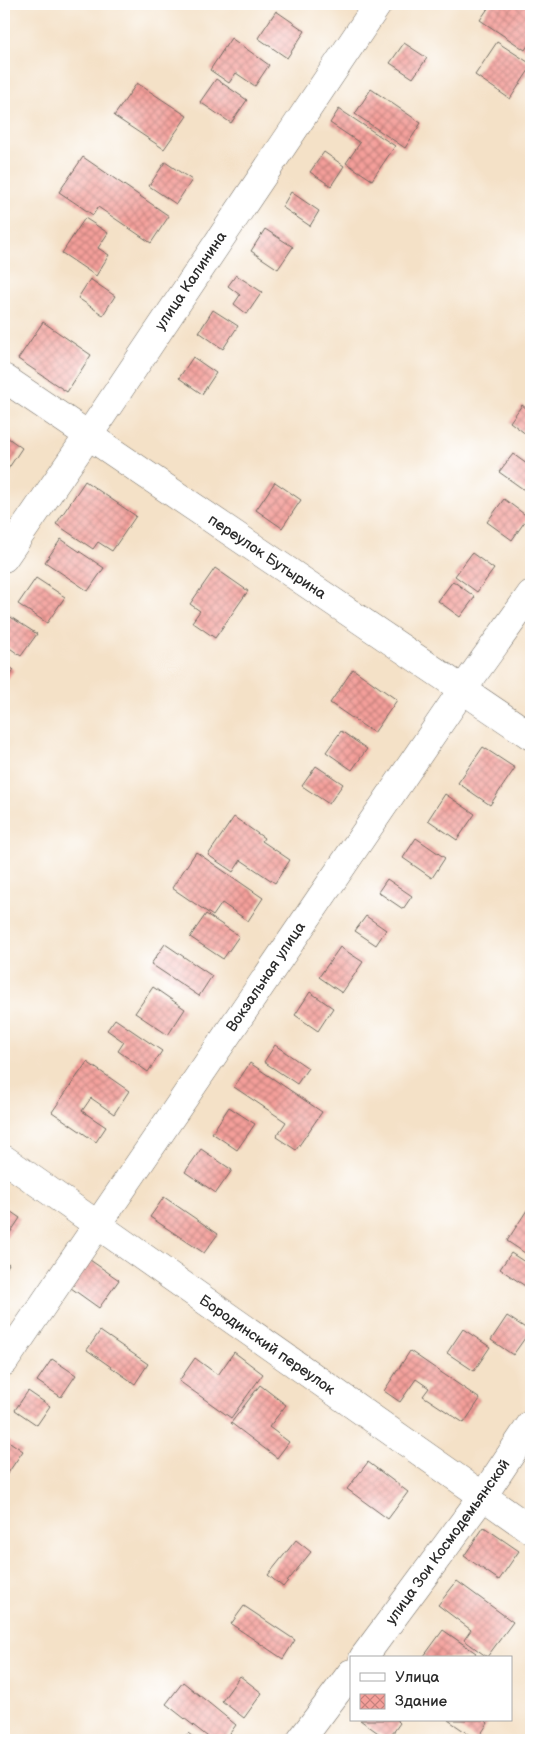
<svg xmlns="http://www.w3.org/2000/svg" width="535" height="1744" viewBox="0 0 535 1744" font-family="'Balsamiq Sans',sans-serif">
  <defs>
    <pattern id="building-cross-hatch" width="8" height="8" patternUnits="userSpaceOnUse" patternTransform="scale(1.25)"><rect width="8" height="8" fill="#f49f9a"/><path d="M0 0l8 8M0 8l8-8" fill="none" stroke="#c6827e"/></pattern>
  </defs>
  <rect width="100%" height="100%" fill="#fff"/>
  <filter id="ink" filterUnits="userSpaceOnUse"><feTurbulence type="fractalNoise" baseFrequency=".02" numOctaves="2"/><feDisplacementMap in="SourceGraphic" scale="10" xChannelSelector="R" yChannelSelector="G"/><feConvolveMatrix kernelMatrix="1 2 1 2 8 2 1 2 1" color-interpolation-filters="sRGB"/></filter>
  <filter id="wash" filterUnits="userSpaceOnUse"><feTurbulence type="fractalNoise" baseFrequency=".0096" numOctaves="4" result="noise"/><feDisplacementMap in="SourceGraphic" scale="20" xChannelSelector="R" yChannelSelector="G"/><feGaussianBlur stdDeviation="1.12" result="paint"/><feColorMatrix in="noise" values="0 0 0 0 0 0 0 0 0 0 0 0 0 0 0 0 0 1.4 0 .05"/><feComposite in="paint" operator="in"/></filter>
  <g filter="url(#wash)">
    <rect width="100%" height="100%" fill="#f4e1c7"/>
    <g id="blocks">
      <!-- building -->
      <path fill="url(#building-cross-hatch)" d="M491,4H525L531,8V41L525,50L480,20Z
        M276,11L305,31L287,58L258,38Z
        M231,38L269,65L255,86L236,73L229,83L210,70Z
        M497,42L531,64V67L510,99L475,75Z
        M404,43L427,58L413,78L390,63Z
        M216,79L247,100L231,123L200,102Z
        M137,83L187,116L164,149L114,116Z
        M371,89L421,123L405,148L355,114Z
        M339,109L395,146L372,180L346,163L360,143L330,123Z
        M324,152L344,166L331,186L310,172Z
        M83,157L169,216L151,243L98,207L93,215L59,192Z
        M165,162L192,180L176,204L149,186Z
        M291,192L319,211L310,226L282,207Z
        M85,218L108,233L98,248L109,255L96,276L62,253Z
        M265,229L293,247L278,269L251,251Z
        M236,275L262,292L247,314L234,304L240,295L228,286Z
        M90,279L115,296L103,315L78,298Z
        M213,310L238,326L223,349L199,332Z
        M43,322L91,355L67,392L18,359Z
        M193,357L216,373L202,394L179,378Z
        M522,405L531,412V438L510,422Z
        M4,435L22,448L4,475Z
        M513,454L531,467V493L530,494L499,472Z
        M85,481L136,516L112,551L98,542L93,549L56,524Z
        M275,482L301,500L282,528L256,510Z
        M504,499L528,517L512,540L487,522Z
        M61,539L104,568L88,591L45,562Z
        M472,553L494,569L477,592L455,576Z
        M215,568L248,591L215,638L192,622L200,611L190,604Z
        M36,578L65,597L47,623L18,604Z
        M453,581L475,597L460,617L438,601Z
        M9,616L37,634L21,656L4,644V624Z
        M4,663L14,670L4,685Z
        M353,669L397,700L374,733L330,703Z
        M341,731L367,749L352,770L326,752Z
        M483,747L515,768L490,805L458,783Z
        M316,766L343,784L329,804L302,786Z
        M445,794L475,814L457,840L428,820Z
        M234,817L264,838L262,841L290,860L275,883L241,860L233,872L208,855Z
        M416,838L445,858L432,878L403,858Z
        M196,852L263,898L248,921L222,903L213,916L172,888Z
        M387,879L412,896L403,909L378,892Z
        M206,914L239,936L223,959L190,937Z
        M366,916L386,930L376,945L355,931Z
        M165,944L212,976L199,996L151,964Z
        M340,947L363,962L342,993L319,977Z
        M153,987L185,1009L168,1035L135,1013Z
        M310,992L333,1008L318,1031L295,1015Z
        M115,1019L162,1051L148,1072L118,1051L124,1042L107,1030Z
        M275,1045L308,1068L297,1084L264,1062Z
        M87,1062L129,1091L114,1114L91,1098L82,1111L106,1127L96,1142L52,1112Z
        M250,1063L322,1112L296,1150L276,1137L286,1122L234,1087Z
        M229,1107L255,1124L237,1150L212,1133Z
        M201,1149L232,1170L216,1193L185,1172Z
        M164,1197L218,1234L204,1253L150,1217Z
        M4,1207L20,1218L4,1242Z
        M527,1210L531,1213V1250L528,1255L507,1241Z
        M511,1253L531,1266V1290L500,1269Z
        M4,1260L9,1264L4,1272Z
        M90,1260L119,1280L99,1308L71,1288Z
        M507,1316L530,1331L513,1355L491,1340Z
        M463,1329L490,1347L474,1371L447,1353Z
        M100,1331L148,1364L135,1384L87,1350Z
        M410,1351L480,1399L464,1423L423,1396L429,1388L416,1379L400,1402L384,1391Z
        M234,1352L263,1374L231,1418L179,1381L195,1358L218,1375Z
        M52,1359L76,1375L61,1397L37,1381Z
        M260,1385L286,1405L269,1427L289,1442L277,1458L231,1423Z
        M28,1391L50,1406L37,1425L15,1410Z
        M4,1438L23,1451L6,1476L4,1474Z
        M368,1462L408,1492L388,1519L347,1489Z
        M484,1527L519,1551L499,1580L464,1556Z
        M296,1540L311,1552L283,1587L268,1575Z
        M457,1581L513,1622L487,1657L464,1640L471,1630L438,1605Z
        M244,1606L295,1640L283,1659L231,1624Z
        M443,1630L476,1653L472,1658H426L424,1656Z
        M240,1676L262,1693L244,1718L222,1701Z
        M183,1682L236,1725L225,1740H212L166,1704Z
        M360,1720H397L400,1723L388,1740Z
        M448,1720H485L488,1723L477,1740Z
        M188,1733L197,1740H182Z
        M333,1736L340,1740H330Z"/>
    </g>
  </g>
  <g filter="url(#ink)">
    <use href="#blocks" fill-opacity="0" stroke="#716b62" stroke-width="1"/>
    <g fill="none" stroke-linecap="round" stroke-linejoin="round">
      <!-- street casing -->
      <g stroke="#716b62" stroke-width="29">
        <path id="street" d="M4,378L531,736
          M4,558L88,436L378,4
          M4,1159L531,1530
          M4,1362L463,689L531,594
          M363,1658L483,1496L531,1424
          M301,1740L351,1673"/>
      </g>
      <!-- street -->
      <use href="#street" stroke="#fff" stroke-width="28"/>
    </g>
  </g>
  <g text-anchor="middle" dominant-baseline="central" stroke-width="4" stroke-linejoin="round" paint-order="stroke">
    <!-- street labels -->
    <g font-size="15" fill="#2b2b2b" stroke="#fff">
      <text transform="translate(191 281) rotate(-56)">улица Калинина</text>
      <text transform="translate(267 557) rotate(34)">переулок Бутырина</text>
      <text transform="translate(266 977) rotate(-56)">Вокзальная улица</text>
      <text transform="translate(267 1345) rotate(35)">Бородинский переулок</text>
      <text transform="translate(448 1542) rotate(-54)">улица Зои Космодемьянской</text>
    </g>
  </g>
  <!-- margin -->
  <rect width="535" height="1744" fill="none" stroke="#fff" stroke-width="20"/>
  <!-- legend -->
  <rect x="350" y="1656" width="162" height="65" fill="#ffffff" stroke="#aaaaaa"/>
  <rect x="360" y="1673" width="25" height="8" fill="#ffffff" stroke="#aaaaaa"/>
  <text x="395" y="1682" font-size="15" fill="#2b2b2b">Улица</text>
  <rect x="360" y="1694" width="25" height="15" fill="url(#building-cross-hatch)" stroke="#aaaaaa"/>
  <text x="395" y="1706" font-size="15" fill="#2b2b2b">Здание</text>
</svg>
